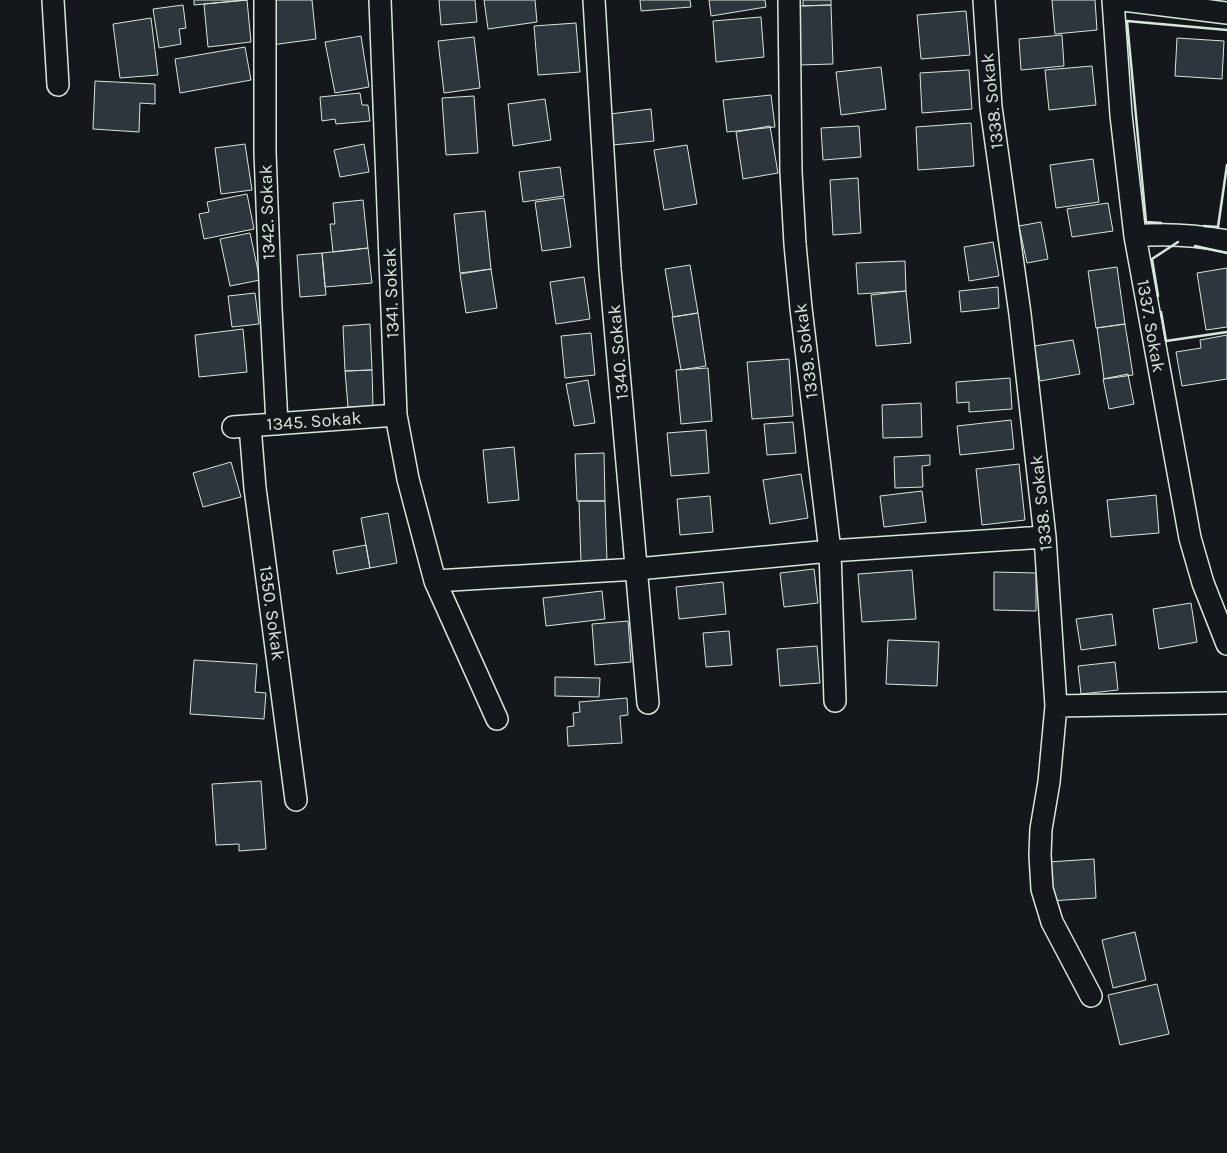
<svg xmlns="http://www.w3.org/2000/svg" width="1227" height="1153" viewBox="0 0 1227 1153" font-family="Karla,sans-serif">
  <rect width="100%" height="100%" fill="#14181c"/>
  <!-- building -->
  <path fill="#2c363c" stroke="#d8e6dc" d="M194,0H247L194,5Z
    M247,0L251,42L208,47L204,4Z
    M272,0H312L316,39L271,45Z
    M439,0H475L477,22L441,25Z
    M484,0H535L537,22L488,29Z
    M640,0H690L691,7L641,11Z
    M709,0H765L766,7L711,16Z
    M803,0H831V5L803,6Z
    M1052,0H1095L1097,30L1055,34Z
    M183,5L186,28L179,29L181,44L159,48L153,9Z
    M831,5L833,64L799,65L797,6Z
    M966,11L970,55L921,59L917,15Z
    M761,17L764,57L716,62L713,21Z
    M151,18L158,75L120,78L113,24Z
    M576,23L580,72L538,75L534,26Z
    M1062,35L1064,66L1021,70L1019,39Z
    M361,36L369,87L335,93L325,42Z
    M474,37L480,88L444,93L438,41Z
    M1177,38L1224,41L1222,79L1175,76Z
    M245,47L251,80L180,93L175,59Z
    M1092,66L1096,105L1049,110L1045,70Z
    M881,67L886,109L841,115L836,72Z
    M969,70L972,109L922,113L920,73Z
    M95,81L155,84V104L140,103L139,132L93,129Z
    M360,93L362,105H368L370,121L336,124L335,119L322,121L320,97Z
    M771,95L775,127L727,132L723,100Z
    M474,96L478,153L446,155L442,98Z
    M545,99L551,140L513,146L508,104Z
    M651,109L654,141L613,145L610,114Z
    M971,123L974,166L918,170L916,127Z
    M770,126L778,173L743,179L736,132Z
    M859,126L861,157L823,160L821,128Z
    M245,144L252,190L221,194L215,148Z
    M364,144L369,172L340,177L334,150Z
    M687,145L697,204L664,210L654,150Z
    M1093,159L1099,202L1056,208L1050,165Z
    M560,167L564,196L523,202L519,172Z
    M858,178L861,233L833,235L830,180Z
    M247,194L254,229L204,239L199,214L209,212L207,202Z
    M564,198L571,247L542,251L535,202Z
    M363,200L368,248L333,252L330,224H335L333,203Z
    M1108,203L1113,231L1072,237L1067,209Z
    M485,211L491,269L460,273L454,214Z
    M1041,222L1048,259L1027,263L1019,226Z
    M250,233L260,280L230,286L220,239Z
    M993,242L999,276L969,281L964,247Z
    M368,248L372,283L325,287L322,253Z
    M322,253L326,295L300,297L297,255Z
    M905,261L906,291L858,294L856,263Z
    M690,265L698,313L673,317L665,269Z
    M1117,267L1125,324L1096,328L1088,271Z
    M1227,268V327L1206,330L1197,273Z
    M491,269L497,308L466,313L460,274Z
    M584,277L590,319L556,324L550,282Z
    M998,287L999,308L961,312L959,291Z
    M906,291L911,343L876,346L871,295Z
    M255,293L259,324L232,327L228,296Z
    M698,313L706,366L681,370L672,317Z
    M370,324L372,370L345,371L343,326Z
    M1125,324L1133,375L1104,379L1097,328Z
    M243,329L247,372L199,377L195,335Z
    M591,333L595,375L565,378L561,336Z
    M1227,335V379L1182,386L1176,352L1201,348L1200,340Z
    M1073,340L1080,374L1040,381L1034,346Z
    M789,359L793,416L752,419L747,362Z
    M708,368L712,421L681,424L676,370Z
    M372,370L373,406L348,407L345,371Z
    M1128,374L1134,404L1109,409L1103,379Z
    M1010,378L1012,409L969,412V402L957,403L956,382Z
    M588,380L595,423L574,426L566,384Z
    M921,403L922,437L883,438L882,405Z
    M1011,420L1014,449L960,455L957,426Z
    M793,422L796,453L767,455L764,424Z
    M706,430L709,473L671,476L667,433Z
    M514,447L519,500L488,503L483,450Z
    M604,453L605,501H577L575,454Z
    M930,455V465L922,466L923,487L895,488L894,457Z
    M231,462L241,497L203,507L193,473Z
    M1019,464L1025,520L982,525L976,469Z
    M801,474L808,518L770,524L763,480Z
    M922,491L926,522L884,527L880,496Z
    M1156,495L1159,533L1111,537L1107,500Z
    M710,496L713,532L680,535L677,499Z
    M579,501H605L607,561L581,562Z
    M388,513L397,563L370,568L361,518Z
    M366,545L370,568L337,574L333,551Z
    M814,569L818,603L784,607L780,573Z
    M912,570L916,619L862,622L858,574Z
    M994,572L1036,573V611L994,610Z
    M723,582L726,614L679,619L676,587Z
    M602,591L605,619L546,626L543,598Z
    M1191,603L1197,642L1159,649L1153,609Z
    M1112,614L1116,645L1081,650L1076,619Z
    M628,621L631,662L595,665L592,624Z
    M729,631L732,665L706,667L703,633Z
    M888,640L939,642L937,686L886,684Z
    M817,646L820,683L780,686L777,649Z
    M194,660L257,664L255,692L266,693L264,719L190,714Z
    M1115,662L1118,690L1081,694L1078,666Z
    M555,677L600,678L599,697L555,696Z
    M627,698L628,715L620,716L622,743L568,746L567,727L574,726L573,713L580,712L579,702Z
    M261,781L266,849L239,851V844L216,845L212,784Z
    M1094,859L1096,898L1050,901L1048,862Z
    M1135,932L1146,980L1113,988L1102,940Z
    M1157,984L1169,1034L1120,1045L1108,995Z"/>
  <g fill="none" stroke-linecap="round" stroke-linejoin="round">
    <!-- street casing -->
    <g stroke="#d8e6dc" stroke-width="24">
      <path id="street" d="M53,0L58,85
        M265,0V152L271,308L277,424
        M380,0L396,415L408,479L435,581L497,719
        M594,0L610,269L648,703
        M789,0L791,172L795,244L801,308L830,551L835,701
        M984,0L991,107L1020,314L1045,537L1056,706L1049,782L1041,829L1040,855L1042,889L1052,922L1091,996
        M1113,0L1121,115L1135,236L1190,538L1203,583L1227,644
        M1123,0L1227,13
        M1135,236C1166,233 1196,235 1227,241
        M250,426L255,488L296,800
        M233,427L396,415
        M435,581L637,569L830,551L1045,537
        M1056,706L1227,703"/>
    </g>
    <!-- street -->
    <use href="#street" stroke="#14181c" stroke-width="21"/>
    <!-- wall -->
    <path stroke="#d8e6dc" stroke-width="2.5" d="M1161,223L1146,222L1127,21L1227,30
      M1204,226L1218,227L1227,165
      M1195,246L1227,253
      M1158,296L1152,259L1178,242
      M1161,312L1166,341L1227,332"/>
  </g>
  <g text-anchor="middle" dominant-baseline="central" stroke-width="4" stroke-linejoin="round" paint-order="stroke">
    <!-- street labels -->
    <g font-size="18" fill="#d8e6dc" stroke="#14181c">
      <text transform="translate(992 101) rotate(-96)">1338. Sokak</text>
      <text transform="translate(267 212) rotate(-92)">1342. Sokak</text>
      <text transform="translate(391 293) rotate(-92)">1341. Sokak</text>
      <text transform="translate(1151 326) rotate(80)">1337. Sokak</text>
      <text transform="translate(806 351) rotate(-97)">1339. Sokak</text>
      <text transform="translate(618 352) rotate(-95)">1340. Sokak</text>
      <text transform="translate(314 421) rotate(-4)">1345. Sokak</text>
      <text transform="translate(1041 503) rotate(-96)">1338. Sokak</text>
      <text transform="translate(272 613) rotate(82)">1350. Sokak</text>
    </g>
  </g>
</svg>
